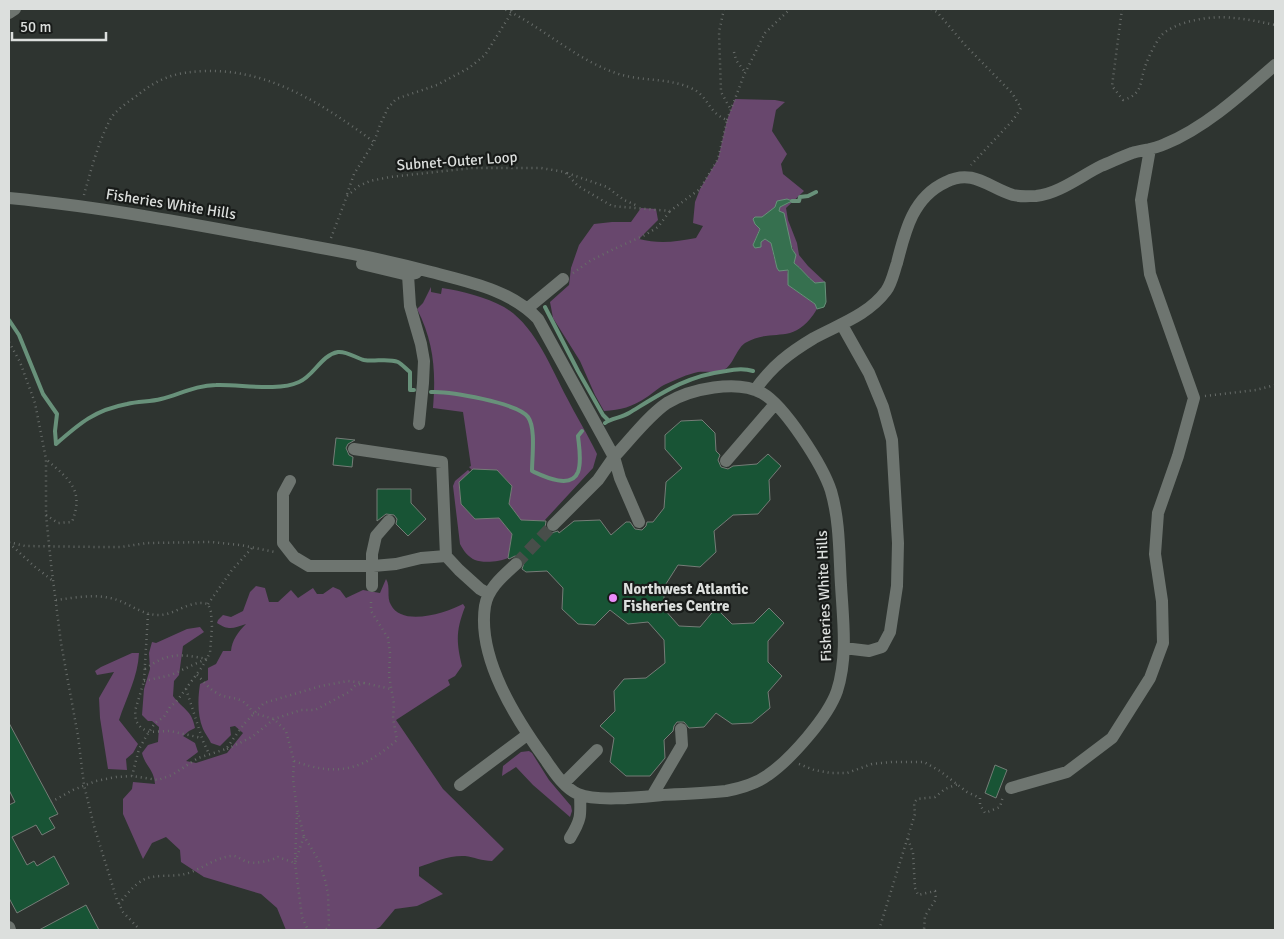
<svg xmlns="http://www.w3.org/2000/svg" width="1284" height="939" viewBox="0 0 1284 939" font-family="Signika,sans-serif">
  <rect width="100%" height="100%" fill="#2e3430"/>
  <!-- green -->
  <path fill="#68476d" d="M735,99L775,100L785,102L776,110L772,131L787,154L781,164L783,174L804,191L786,208L788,220L797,243L799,255L808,266L825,282L815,283C807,277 802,269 794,263L795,255L779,211L780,207L791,202L775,207L762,218H758L760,228L753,245L765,239L771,243C774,254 773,269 787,270L791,287L815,304L817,309C793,348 775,326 745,343C735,350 733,368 721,371C713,373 705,371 698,372C688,374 675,380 666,384C659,387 653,393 647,397C632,407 621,410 604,411L595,395L580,361L553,318L550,302L569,285L571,268L579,245L594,224L612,222H631L641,208L656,209L658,220L639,239C658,244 676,242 696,238L703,226L693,223L695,202L700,189L718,159L727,120Z
    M431,287V292L441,294L442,288C462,291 486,297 504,307C535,325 551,368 567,398C575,414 585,430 593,446L597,454L593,468L544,521L521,520L509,504L512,486L497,470H472L469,467L471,466L463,412L433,408C436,372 434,342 417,309L423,303Z
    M468,470L470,472L459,483L461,504L475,519L499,518L512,534L508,558C500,562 482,563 475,560C468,557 463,550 460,544L453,486L455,481Z
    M386,579C391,587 386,597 391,605C402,627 446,613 463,604L465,607C456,630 456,642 462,666L455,676L448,680L450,685L396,720L443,789L504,849L492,861C482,861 474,857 465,856C450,855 433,862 419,867V876L443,894L417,906L395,909L380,927L374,930H286L277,908L261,894L204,877L181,862L180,850L166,837L152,843L143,859L123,814V799L132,789L133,782L155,784C154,769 145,766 142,753L148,745L158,742L159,727L152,721H148L142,715L144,689L150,669L149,653L152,642L156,643L187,629L200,627L204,632L183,646L179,675L174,681L173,696C178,703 183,706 188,712C192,716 194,723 195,728L189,731L183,736L195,743L198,752L186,761L196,763L227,753L243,733L235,726L230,727L231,735L220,746L211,743C209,738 205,734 203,729C197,715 198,697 200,684L208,680V668L216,664L223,651H231C232,640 238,632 246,624C234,628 229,631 217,623L218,620L223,615L231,617L243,611L250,592L256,586L265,588L269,602H278L291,590L298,598L313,588L317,594H323L333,587L340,590L346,598L363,590L380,593Z
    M132,653H139C138,677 126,698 119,720L138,744L133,753L126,759L127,770L108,769L100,718L99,698L114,672L97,675L95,671L101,667Z
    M529,751L532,753L549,780L571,806L572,811L570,817L533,785L516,767L502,776L503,766L521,752Z"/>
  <!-- water -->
  <path fill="#36704f" stroke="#68917a" d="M787,199L792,201L780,207L779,211L784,213L792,249L796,255L794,263C802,269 807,277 815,283L825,282L826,302L824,307L817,309L815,304L788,285V270L779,271L777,268L771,243L765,239L761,242V247L755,248L753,245L760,229L755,224L753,219L755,217H762L775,207L777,201Z"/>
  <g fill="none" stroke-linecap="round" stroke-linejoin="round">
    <!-- stream -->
    <path stroke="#68917a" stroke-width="4" d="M792,201H799L800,197L808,196L816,192
      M545,307L578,371L603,415L608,420
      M9,320L19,335L43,394L57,414L55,431L56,444
      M431,392C449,391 518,403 528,417C536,428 532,457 532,471C543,476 571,490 578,472C582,461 579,447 578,436L582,431
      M605,423C611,418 621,418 629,413C662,393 686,376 726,371C735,369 744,368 753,371
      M56,444C80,423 95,410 127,404C139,401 150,402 161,399C180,394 197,385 216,385C240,384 277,392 299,382C314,376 321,355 338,352C347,351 356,358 364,360C374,362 388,358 398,362C402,364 406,369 410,372V390H414"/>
  </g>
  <!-- building -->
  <path fill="#185435" stroke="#757c77" d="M702,420L715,433L716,451L720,455L718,460L721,467L728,469L733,466L757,464L768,454L781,466L769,480L770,500L758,514L733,515L714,531L716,552L700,567L678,565L664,587V609L679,626L700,627L716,608L732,624L754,623L769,608L784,623L768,641V662L782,676L768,692L770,708L752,723L732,724L716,713L704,727L689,728L684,722H677L674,726L673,731L664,740L665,758L650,776H626L610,762L614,738L600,726L615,711L614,691L624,679L646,678L665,663L664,640L648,622L628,624L610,610L595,625L578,624L562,609L563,588L547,571L526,572L522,569L524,563L522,558L515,556L509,559L508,558L512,534L499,518L475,519L461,504L459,482L473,469L497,470L512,486L509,504L521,520L546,521L545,528L551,533L558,531L559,533L574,521L600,520L611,535L626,522H630L635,529L642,530L646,526L647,522H653L664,508L666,482L682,468L665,449V435L681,421Z
    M336,438L355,440L348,444L346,448L349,455L353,457L352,467L333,465Z
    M377,489H411V503L426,519L408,536L396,524L397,519L394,515L386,514L377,521Z
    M9,723L58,814L49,818L55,828L42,835L36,825L12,837L27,865L34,861L37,866L54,856L69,884L17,913L9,898V805L15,802L9,790Z
    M995,765L1007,770L996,798L985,793Z
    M86,905L99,930H39Z"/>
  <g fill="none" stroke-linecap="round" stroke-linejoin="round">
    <!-- minor-tunnel -->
    <path stroke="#484e4a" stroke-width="12" stroke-dasharray="12 6" stroke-linecap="butt" d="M516,564L553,525"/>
    <!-- path -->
    <path stroke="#676c69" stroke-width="2.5" stroke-dasharray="1 4" stroke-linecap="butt" d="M724,9L719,32L721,92L731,110
      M931,9L937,12L966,46L1012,93L1021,108L1013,120L971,165
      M1122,9L1112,86L1123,100C1144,94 1139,82 1146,64C1149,56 1155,44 1160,37C1173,21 1213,15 1233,18C1247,19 1261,22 1275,25
      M734,52L736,60L745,72
      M727,120L744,75L765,33L790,9
      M567,173L607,187L624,200L638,206
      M347,194L354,174L374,142L380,125L388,108L396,99L437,85L469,68L485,55L512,12L511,9
      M84,195C91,170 98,143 110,120C115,110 130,101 139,94C160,77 178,72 205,71C270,69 324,105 374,142
      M331,238L347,196L359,186L370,181L390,177L472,168H541L565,172L578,186L612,206L670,211L700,189L718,159L727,120C707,112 709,96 691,88C666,77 638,82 613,72C574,58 541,26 504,9
      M573,273L590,261L614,249L645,235L658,227L670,211
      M9,342L20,362L35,403L46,459V515L51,564L61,643L78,736L84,785L94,826L117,900L123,912L140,930
      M1205,396L1256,390L1275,385
      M46,515L58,523L72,522C85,489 68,479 46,459
      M9,542L25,546L100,547H121L147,543L211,542L240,545L275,552
      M9,543L34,566L53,581
      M56,600C73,598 93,594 110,598C127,601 139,614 157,615C175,616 189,599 208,604L211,612L212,627L210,653L202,667L176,702L170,707L164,717L155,723L147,735L139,749L132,776
      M208,604L232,570L252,548
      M148,614L144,681L135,711L136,721L141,728L149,732L170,731L202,738
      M145,669C168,652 181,654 207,659
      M197,675C203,680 208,688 215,692C230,702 241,692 253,713L274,719L286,731L294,761L293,779L297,809L304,836L319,861L325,880L328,893L329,927L325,930
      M144,681L171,675L206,659
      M186,689L203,741L209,754
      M227,749L252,737L274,719L301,710H315L349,692L355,686L364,683L391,689
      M294,761C337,777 363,770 397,740L393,718L394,704L389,676L390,653L388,638L371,611V598
      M799,764L814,770L831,773H847L872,764L892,762H924L940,771L967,792L980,798V805L985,813L1000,807L1003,796
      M51,802L73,790L96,781L116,777L132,776L158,780L172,775L198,758L226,749L244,724L264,703L321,686L348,681L364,683
      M297,813L295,863L302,917L308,930
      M908,839L913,853L915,888L918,895L935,891L936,899L925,916L924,930
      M119,904C126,895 134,885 143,880C153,874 173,877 185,874C201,870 214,858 231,856C236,855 240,859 245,861C254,865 270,861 278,857L295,863L304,836
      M879,930L915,814L914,803L917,799L935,797L945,789L958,784"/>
    <!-- minor -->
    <path stroke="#6e7570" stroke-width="12" d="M9,13L15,9
      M9,198C113,208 214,228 316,247C355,254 393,262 431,272C469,282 511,290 538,319L614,457L598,480L553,525
      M362,264L408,275L416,273
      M408,275L410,306L421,344L424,361L423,383L419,424
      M528,308L563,279
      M842,325L869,373L883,407L892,440L898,543L897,586L890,632L882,647L869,651L844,648
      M755,390C772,366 789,353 814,338C840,324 868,315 886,291C892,283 894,271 897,263C905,231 913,197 946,182C973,168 989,188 1013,195C1021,197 1028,196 1036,196C1058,194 1081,176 1101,166C1111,162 1121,157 1132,153C1143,150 1155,149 1165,144C1205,128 1243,93 1275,65
      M354,449L442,462L446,556L459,570L480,589L489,594
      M726,461L775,404
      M290,481L283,494V543L294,557L309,566H373L396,564L421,558L446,556
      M516,564C503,576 488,588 485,606C477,658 516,719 545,759C554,772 564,788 578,794C597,802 641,797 662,795C683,794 705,793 726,791C741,788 756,784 768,775C791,759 828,717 837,691C848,657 843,620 841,585C839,554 840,522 831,491C823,466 785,406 762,393C737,379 690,389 667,403C648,416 630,440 614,457L620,478L639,522
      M372,586V554L376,536L389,521
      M564,783L597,750
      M460,785L527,735
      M1011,788L1067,772L1112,738L1150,678L1163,643L1162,601L1155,554L1158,513L1178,456L1194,398L1150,274L1141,200L1150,149
      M652,796L682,745L681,729
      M570,838C581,820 581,816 580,795
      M9,927L10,930"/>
  </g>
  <!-- markers -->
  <circle fill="#ec8cfb" stroke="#181b19" stroke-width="2" cx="613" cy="598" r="5"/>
  <g text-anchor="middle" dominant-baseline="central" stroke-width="4.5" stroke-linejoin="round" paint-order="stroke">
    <!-- street labels -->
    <g font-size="15" fill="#dcdfdd" stroke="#181b19">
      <text transform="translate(457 161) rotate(-4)">Subnet-Outer Loop</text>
      <text transform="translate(171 204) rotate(9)">Fisheries White Hills</text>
      <text transform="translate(824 596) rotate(-92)">Fisheries White Hills</text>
    </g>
    <!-- poi labels -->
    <g font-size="15" font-weight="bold" fill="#dcdfdd" stroke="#181b19" text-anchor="start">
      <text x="623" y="589">Northwest Atlantic<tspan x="623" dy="17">Fisheries Centre</tspan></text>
    </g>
  </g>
  <!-- border -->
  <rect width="1284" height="939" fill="none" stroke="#dcdfdd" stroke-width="20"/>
  <!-- scale -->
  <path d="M12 32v8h94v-8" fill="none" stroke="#dcdfdd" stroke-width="2.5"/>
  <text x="20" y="32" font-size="15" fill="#dcdfdd" stroke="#181b19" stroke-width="4" paint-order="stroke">50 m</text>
</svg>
